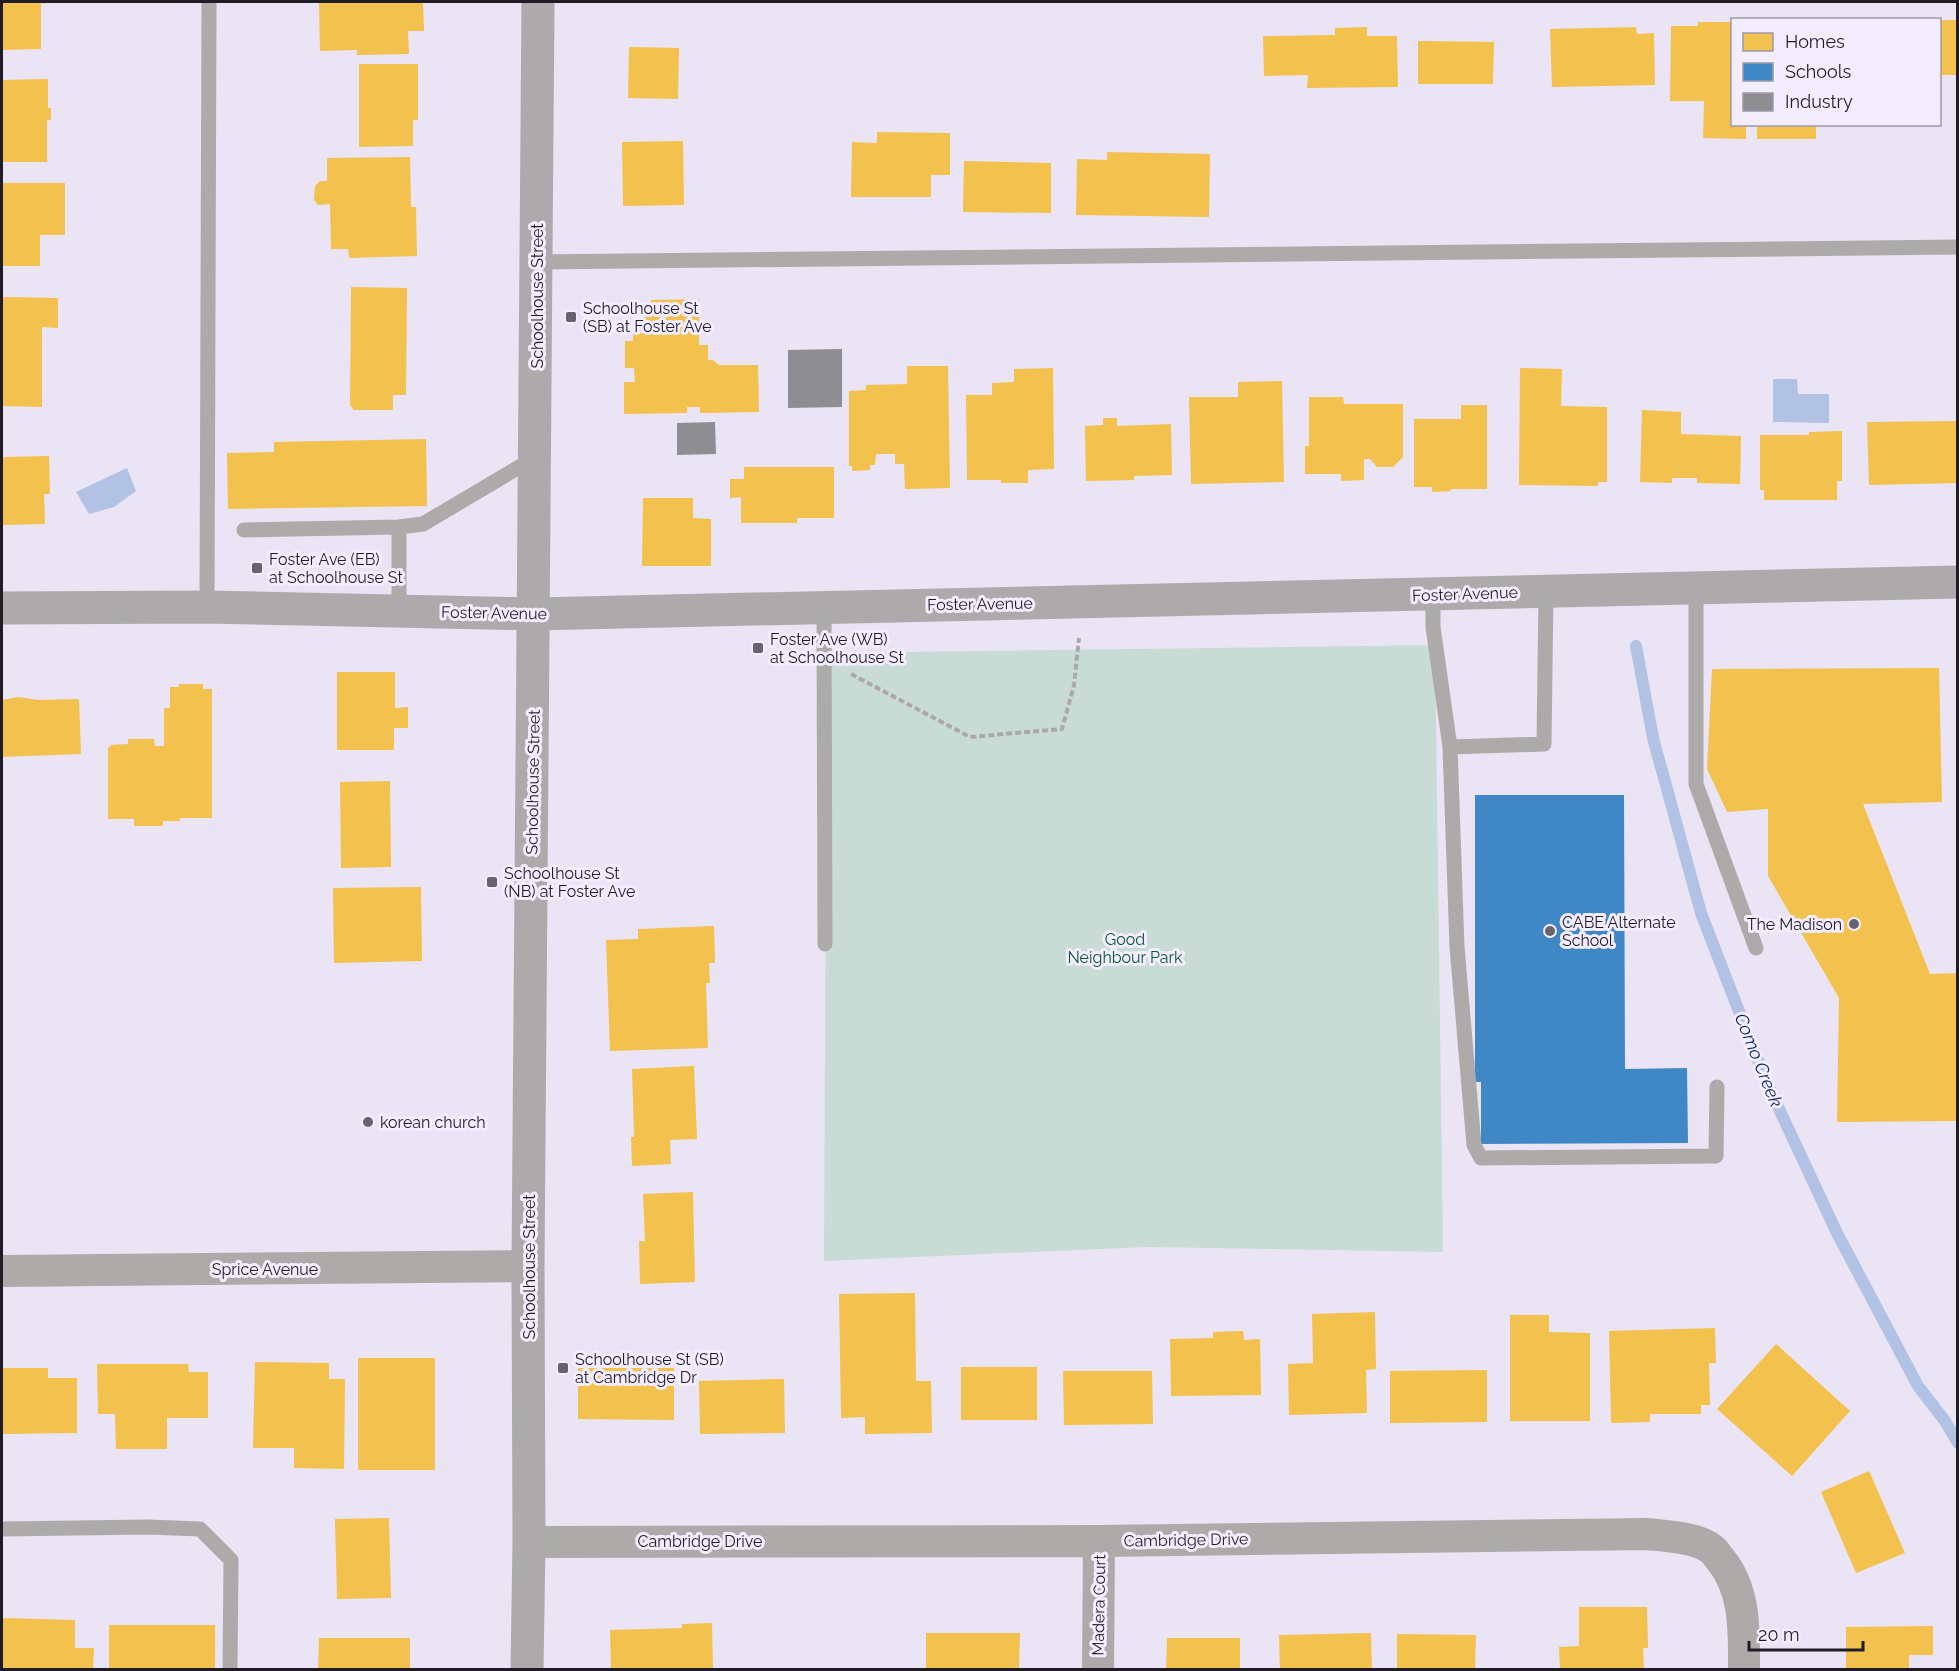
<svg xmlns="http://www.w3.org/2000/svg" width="1959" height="1671" viewBox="0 0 1959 1671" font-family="Raleway,sans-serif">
  <rect width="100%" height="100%" fill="#eae4f5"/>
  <!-- green -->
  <path fill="#c8dcd5" d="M1435,645L1443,1252L1147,1247L824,1261L827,653Z"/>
  <!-- water -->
  <path fill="#b2c2e4" d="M1773,379H1797L1798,394H1829V423L1773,422Z
    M127,468L136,491L114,507L89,514L76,492Z"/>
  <!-- homes -->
  <path fill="#f2c14e" d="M2,2H45V4L41,3V49L2,50Z
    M319,2H423L424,31H408L409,54L357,55V50L320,51Z
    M1940,20H1958V75H1940Z
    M1698,22H1732V124H1746V139L1703,138L1704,101H1670L1671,26H1698Z
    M1367,27V36H1397L1398,87L1307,88L1308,75L1264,76L1263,36L1335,35V28Z
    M1636,27L1637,34L1654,33L1655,85L1552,87L1550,29Z
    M1418,41L1494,42L1493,84H1418Z
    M629,47L679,48L678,99L628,98Z
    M359,64H418V120H413V146L359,147Z
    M48,79V108H51V120H47V162H2V80Z
    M1757,124H1816V139H1757Z
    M877,132L950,133V175H931V197H851L852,142L877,143Z
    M683,141L684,205L623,206L622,142Z
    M1107,152L1210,154L1209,217L1076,215L1077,159L1107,160Z
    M410,157L411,207H416L417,256L349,258L348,249H331L330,204L318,205L314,200L315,186L320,181H327V158Z
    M964,161L1051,163V213L963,212Z
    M2,183H65V235H40V266H2Z
    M351,287L407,288L406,395H393V410H354L350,405Z
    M2,297L58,298V328L42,327V407L2,406Z
    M699,299V345H708V360H713L719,365H758L759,412L700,413V407H687V413L624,414V382H635L634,368H625V341H633V333H643V317H652L651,300Z
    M907,366H948L950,488L905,489L904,464H895V454H876L875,465H870V470L852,471V466H849V391L866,390V385L907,384Z
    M1053,368L1054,469L1028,470V483H1001V480H967L966,395H992V383L1014,382V369Z
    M1520,368L1562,369L1561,406L1607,407V482H1598V486L1519,485Z
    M1282,381L1284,482L1191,484L1189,397H1238V382Z
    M1309,397H1343L1344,404H1403V457L1393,467H1377L1370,459H1364V480L1341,481V474H1305V446H1309Z
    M1461,405H1487V489H1451V491L1432,492V487H1414V419H1461Z
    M1642,410L1681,412V434L1741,436L1740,484L1697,483V478H1672V483L1640,482Z
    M1103,418H1117V426L1171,424L1172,475L1134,476V480L1086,481L1085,426L1103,425Z
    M1958,421V483L1869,485L1867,422Z
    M1842,431V481H1837V500H1764V490H1760V435H1809V432Z
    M426,439L427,506L228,509L227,453L274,452V442Z
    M49,456L50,494H44L45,524L2,525V457Z
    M744,467H834V518H797V523H741V497L730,498V479H744Z
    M643,498H693V518L711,519V566H642Z
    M1939,668L1942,802L1863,804L1930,974L1958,973V1121L1837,1122L1839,998L1768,876V809L1727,812L1707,769L1712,669Z
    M337,672H395V708L408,707V728H394V750H337Z
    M179,684H203V689H212V818H180V821H163V826H134V819H108V747H111L110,745L128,744V739H154L155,746H164V708H170V687H179Z
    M18,697L39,700L79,699L81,754L2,757V700Z
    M390,781L391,867L341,868L340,782Z
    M421,887L422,961L334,963L333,888Z
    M714,926L715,963H709L710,983H706L708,1048L610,1051L606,940L638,939V929Z
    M694,1066L697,1139L670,1140L671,1164L632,1166L631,1137H634L632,1069Z
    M693,1192L695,1282L640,1284L639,1241H645L643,1194Z
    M915,1293L916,1381H931L932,1433L865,1434V1417L841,1418L839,1294Z
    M1375,1312L1376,1369L1366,1370L1367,1413L1289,1415L1288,1364L1313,1363L1312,1314Z
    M1510,1315H1549V1332L1590,1333V1421H1510Z
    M1715,1328L1716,1363H1709L1710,1405H1701V1414H1650V1422L1611,1423L1609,1331Z
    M1243,1331L1244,1340L1260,1339L1261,1395L1171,1396L1170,1339L1213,1338V1332Z
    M1776,1344L1850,1411L1792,1476L1717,1409Z
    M358,1358H435V1470H358Z
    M255,1362L329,1363V1379H345L344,1469L294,1468V1448H253Z
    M97,1364H188L189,1372H208V1418H167V1449H116L115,1414H98Z
    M961,1367H1037V1420H961Z
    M2,1368H48V1378H77V1433L2,1434Z
    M578,1368H674V1420L578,1419Z
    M1487,1370V1422L1390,1423V1371Z
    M1063,1371H1152L1153,1424L1064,1425Z
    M784,1379L785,1433L700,1434L699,1381Z
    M1869,1471L1905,1553L1856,1573L1821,1492Z
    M389,1518L391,1598L337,1599L335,1519Z
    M1579,1607H1647L1648,1648H1643L1644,1670H1560L1559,1647L1579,1646Z
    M2,1618L75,1620V1648H94L93,1670H2Z
    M712,1623L713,1670H611L610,1630L682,1628V1624Z
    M109,1625H215V1670H109Z
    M1933,1626V1655H1909V1670H1846V1627Z
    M926,1633H1020L1019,1670H926Z
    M1371,1633L1372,1670H1280L1279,1635Z
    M1397,1634L1476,1635L1475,1670H1397Z
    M319,1638H410V1670H318Z
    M1167,1638H1240V1670H1166Z"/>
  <!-- schools -->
  <path fill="#3f88c5" d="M1475,795H1624L1625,1069L1687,1068L1688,1143L1481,1144V1082H1475Z"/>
  <!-- industry -->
  <path fill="#8d8d92" d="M842,349V407L788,408V350Z
    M715,422L716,454L677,455V423Z"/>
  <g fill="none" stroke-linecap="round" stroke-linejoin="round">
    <!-- stream -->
    <path stroke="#b2c2e4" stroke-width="12" d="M1636,646L1653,738L1701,913L1766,1081L1837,1233L1918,1386L1945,1421L1958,1443"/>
    <!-- path -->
    <path stroke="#aaa8ac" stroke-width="4" stroke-dasharray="6 3" stroke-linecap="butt" d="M851,674L970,737L1062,729L1074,685L1079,638"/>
    <!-- lane -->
    <path stroke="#acaba9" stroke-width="15" d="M537,262L1958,247
      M244,530L399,527
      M1696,588V784L1756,948
      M1433,595V627L1450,747L1544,744L1546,592
      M207,607L209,2
      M824,607L825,944
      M399,611V527L423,524L536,457
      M1450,747L1457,947L1474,1145L1481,1158L1716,1156L1717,1087
      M2,1529L148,1527L200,1529L231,1560L230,1670"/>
    <!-- street -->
    <path stroke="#acaba9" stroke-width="32" d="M2,1271L528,1266
      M529,1542L1099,1541L1647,1534C1665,1536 1695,1537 1710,1548C1714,1550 1717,1555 1720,1559C1746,1590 1744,1631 1744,1670
      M1098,1670L1099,1541"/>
    <!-- secondary -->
    <path stroke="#acaaaa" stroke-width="33" d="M2,608L207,607L535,614L1958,582
      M527,1670L529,1542L528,1266L538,2"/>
  </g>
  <!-- markers -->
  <g fill="#66626e" stroke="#f3edff" stroke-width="2">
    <rect x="565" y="311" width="12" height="12" rx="3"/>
    <rect x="251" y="562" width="12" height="12" rx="3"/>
    <rect x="752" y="642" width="12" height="12" rx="3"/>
    <rect x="486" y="876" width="12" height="12" rx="3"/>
    <circle cx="1854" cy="924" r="6"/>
    <circle cx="1550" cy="931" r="6"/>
    <circle cx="368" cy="1122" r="6"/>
    <rect x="557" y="1362" width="12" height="12" rx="3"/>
  </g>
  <g text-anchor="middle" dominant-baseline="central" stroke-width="6" stroke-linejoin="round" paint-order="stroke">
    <!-- street labels -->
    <g font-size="16" fill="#1f1c26" stroke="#f3edff">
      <text transform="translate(537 296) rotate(-90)">Schoolhouse Street</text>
      <text transform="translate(1465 594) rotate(-2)">Foster Avenue</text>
      <text transform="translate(980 604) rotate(-1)">Foster Avenue</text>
      <text transform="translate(494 613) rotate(1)">Foster Avenue</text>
      <text transform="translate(533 782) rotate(-89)">Schoolhouse Street</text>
      <text transform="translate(529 1267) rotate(-90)">Schoolhouse Street</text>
      <text x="265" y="1269">Sprice Avenue</text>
      <text transform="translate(1186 1540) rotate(-1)">Cambridge Drive</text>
      <text x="700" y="1541">Cambridge Drive</text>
      <text transform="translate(1099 1605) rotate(-89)">Madera Court</text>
    </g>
    <!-- poi labels -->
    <g font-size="16" fill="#1f1c26" stroke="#f3edff" text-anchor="start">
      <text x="583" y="308">Schoolhouse St<tspan x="583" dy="18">(SB) at Foster Ave</tspan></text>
      <text x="269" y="559">Foster Ave (EB)<tspan x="269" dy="18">at Schoolhouse St</tspan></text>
      <text x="770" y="639">Foster Ave (WB)<tspan x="770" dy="18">at Schoolhouse St</tspan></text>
      <text x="504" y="873">Schoolhouse St<tspan x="504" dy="18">(NB) at Foster Ave</tspan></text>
      <text x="1562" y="922">CABE Alternate<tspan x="1562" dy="18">School</tspan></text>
      <text x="1842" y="924" text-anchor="end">The Madison</text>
      <text x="380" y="1122">korean church</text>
      <text x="575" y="1359">Schoolhouse St (SB)<tspan x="575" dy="18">at Cambridge Dr</tspan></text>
    </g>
    <!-- park labels -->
    <g font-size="16" fill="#0a5a34" stroke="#f3edff">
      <text x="1125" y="939">Good<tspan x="1125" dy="18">Neighbour Park</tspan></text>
    </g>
    <!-- water labels -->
    <g font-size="18" font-style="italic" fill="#09295a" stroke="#f3edff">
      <text transform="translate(1759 1060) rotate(68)">Como Creek</text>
    </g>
  </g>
  <!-- border -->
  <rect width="1959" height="1671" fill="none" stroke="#1f1c26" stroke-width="6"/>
  <!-- legend -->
  <rect x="1731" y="18" width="210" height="108" fill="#f3edff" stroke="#9e99a8" stroke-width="1.5"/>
  <rect x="1743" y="33" width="30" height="18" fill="#f2c14e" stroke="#9e99a8" stroke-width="1.5"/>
  <text x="1785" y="48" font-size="18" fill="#1f1c26">Homes</text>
  <rect x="1743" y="63" width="30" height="18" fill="#3f88c5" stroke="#9e99a8" stroke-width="1.5"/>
  <text x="1785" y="78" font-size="18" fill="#1f1c26">Schools</text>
  <rect x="1743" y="93" width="30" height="18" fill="#8d8d92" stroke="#9e99a8" stroke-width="1.5"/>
  <text x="1785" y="108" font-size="18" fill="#1f1c26">Industry</text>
  <!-- scale -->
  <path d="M1749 1641v9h114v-9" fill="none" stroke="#1f1c26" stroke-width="3"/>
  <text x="1758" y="1641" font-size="18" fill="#1f1c26" stroke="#f3edff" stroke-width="4.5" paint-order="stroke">20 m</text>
</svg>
